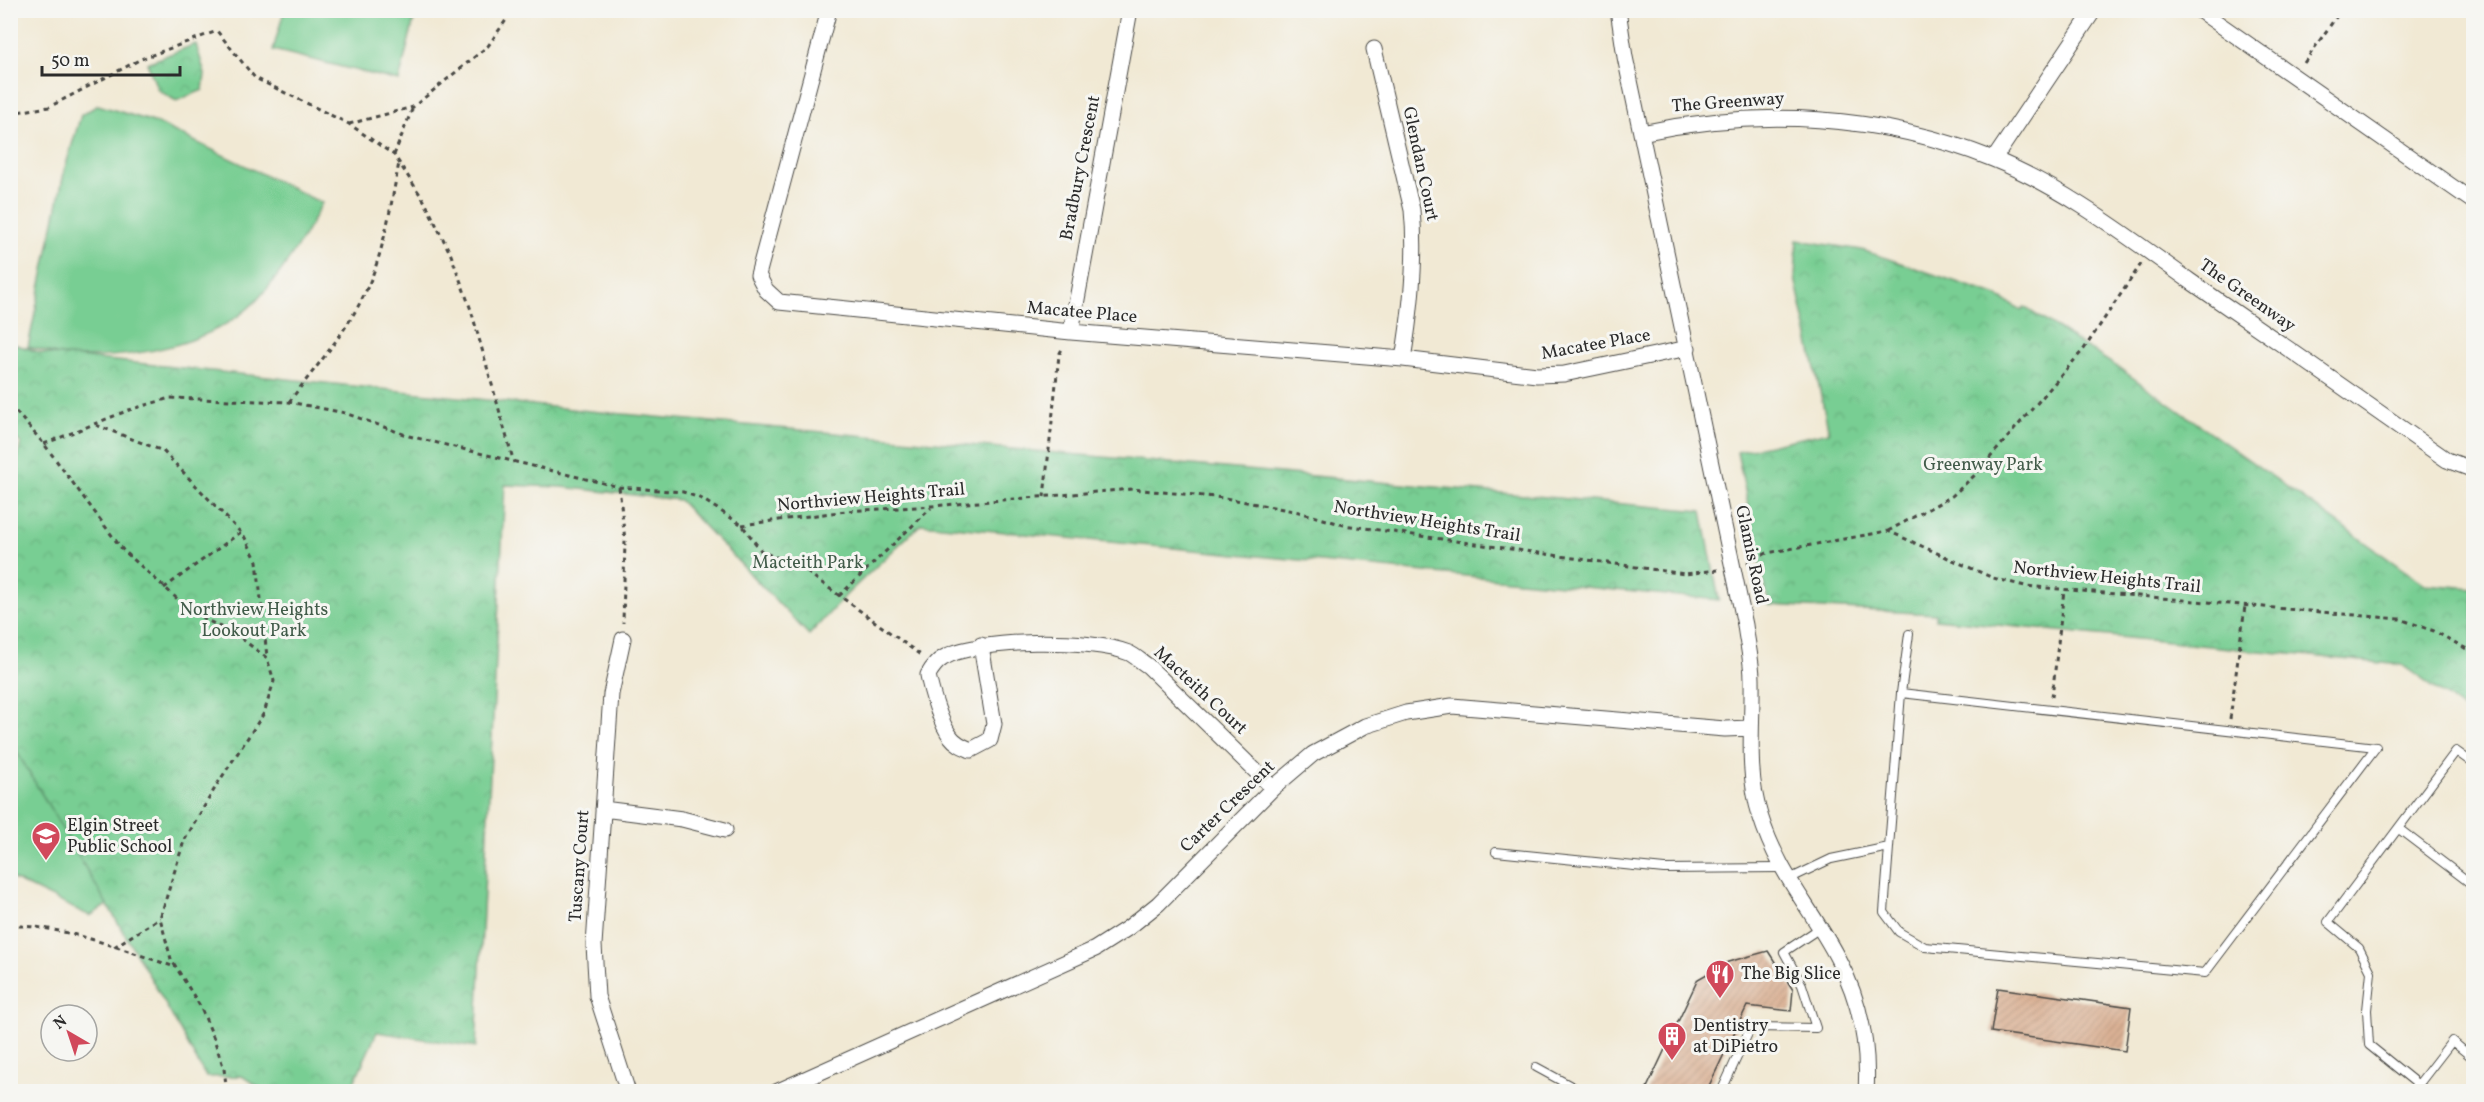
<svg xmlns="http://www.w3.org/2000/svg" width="2484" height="1102" viewBox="0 0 2484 1102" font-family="Vollkorn,serif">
  <defs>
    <pattern id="park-crowns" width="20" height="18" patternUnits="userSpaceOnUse" patternTransform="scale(1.5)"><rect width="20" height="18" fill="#78ce93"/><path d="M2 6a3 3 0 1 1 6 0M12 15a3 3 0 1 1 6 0" fill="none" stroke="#68b17f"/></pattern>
    <pattern id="building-hatch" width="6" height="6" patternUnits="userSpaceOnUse" patternTransform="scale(1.5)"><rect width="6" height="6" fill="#dab194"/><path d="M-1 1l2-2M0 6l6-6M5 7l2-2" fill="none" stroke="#bb9880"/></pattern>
  </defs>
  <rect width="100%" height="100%" fill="#f6f6f2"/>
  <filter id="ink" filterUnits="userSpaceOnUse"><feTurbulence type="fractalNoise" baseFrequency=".0167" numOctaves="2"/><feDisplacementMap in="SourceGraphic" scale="12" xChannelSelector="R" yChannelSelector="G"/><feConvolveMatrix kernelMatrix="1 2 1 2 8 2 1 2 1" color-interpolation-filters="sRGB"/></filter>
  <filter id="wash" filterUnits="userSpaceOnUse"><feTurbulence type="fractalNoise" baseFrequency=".008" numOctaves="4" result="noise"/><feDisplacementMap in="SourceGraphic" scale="24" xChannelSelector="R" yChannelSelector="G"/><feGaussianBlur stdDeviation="1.35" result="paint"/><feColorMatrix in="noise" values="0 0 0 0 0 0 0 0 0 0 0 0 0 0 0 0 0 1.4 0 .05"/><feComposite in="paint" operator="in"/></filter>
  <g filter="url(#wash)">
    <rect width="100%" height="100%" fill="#f1e9d4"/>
    <!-- grass -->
    <path fill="#78ce93" stroke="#527c5f" stroke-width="1.5" d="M284,11H416L399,81L273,50Z
      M98,105L157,123L322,203C304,238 284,272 256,301C212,345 137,358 77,357C61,357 44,350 28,347L65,168L81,115Z
      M11,723L147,746L107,905L90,916L11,878Z"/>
    <!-- park -->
    <path fill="url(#park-crowns)" stroke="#527c5f" stroke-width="1.5" d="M196,44L205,74L203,90L176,101L158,90L147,63Z
      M1797,240L1862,250L1995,295L2022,310L2024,307L2122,370L2424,584L2473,588V716L2402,665L1936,619V614L1769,605L1737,452L1829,432L1795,278Z
      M11,343L41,353L590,411L1702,511L1719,600L921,524L847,594L809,635L679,500L562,487L505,485L476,1047L377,1032L350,1091H265L242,1076L206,1077L153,982L11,742L10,494L21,442L11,438Z"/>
    <g id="blocks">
      <!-- building -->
      <path fill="url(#building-hatch)" d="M1768,951L1793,990L1791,1011L1747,1006L1706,1092H1645L1698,979L1728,962Z
        M1998,988L2131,1007L2125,1051L1991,1032Z"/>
    </g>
  </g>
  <g filter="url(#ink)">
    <use href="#blocks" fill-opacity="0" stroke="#494844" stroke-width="1.5"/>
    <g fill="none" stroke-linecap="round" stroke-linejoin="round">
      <!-- lane casing -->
      <g stroke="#494844" stroke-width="10">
        <path id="lane" d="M1909,634L1901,693L1884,912L1899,932L1925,947L2205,973L2376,747
          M1901,693L2376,747
          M2399,829L2474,886
          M1496,852L1664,869L1780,868
          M1789,879L1831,859L1889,847
          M1536,1067L1582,1092
          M2418,1085L2452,1041L2474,1059
          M1721,1092L1751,1027L1816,1028L1802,985L1784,952L1820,928
          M2427,1092L2369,1045L2367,1010L2371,972L2359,948L2328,922L2456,751L2474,764"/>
      </g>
      <!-- street casing -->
      <g stroke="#494844" stroke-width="17">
        <path id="street" d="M829,10L758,275L766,290L779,302L1071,332L1403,359L1537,375L1564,374L1688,348
          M1618,10L1625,57L1745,625C1747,642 1752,661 1752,679C1753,725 1746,771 1760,815C1778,874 1811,907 1838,959C1860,1000 1869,1046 1866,1092
          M2199,10L2474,202
          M1374,49L1412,210C1417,259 1411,311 1403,359
          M1641,133C1758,108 1881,114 1993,159C2065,188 2128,237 2190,281C2276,340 2362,400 2447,460L2474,470
          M1994,159L2094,10
          M1071,332L1130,10
          M623,639L611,694L594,945L597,996L628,1092
          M981,645L994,724L990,740L971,750C964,747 956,744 951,737C941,725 931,691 928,675C932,668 936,662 943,658C976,638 1093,638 1129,653C1135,656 1142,662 1148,666L1273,788
          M603,809L682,819L725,830
          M776,1092L1095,949L1128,928L1158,904L1273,788L1313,754L1365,726L1406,713L1452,706L1725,729L1750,728"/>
      </g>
      <!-- path -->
      <path stroke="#494844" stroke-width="3" stroke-dasharray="4.5 4.5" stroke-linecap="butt" d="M2304,63L2341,10
        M10,113L49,107L141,59L217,31L255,78L349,124L394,155L425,202L451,255L471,310L514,463
        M349,124L413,107L488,46L513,10
        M394,155L413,107
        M289,402C314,369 344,335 363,297C384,255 390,209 399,163
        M10,405L44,444L122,549L193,613L238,636L267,658L274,681L264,713L218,783L184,841L160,918L171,959L200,1006L213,1036L224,1069L227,1092
        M96,425L163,451L244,536L257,561L267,657
        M44,444L129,410L170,398L289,402L345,413L409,436L619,487L683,492L702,499L742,525L762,552L796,564L922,656
        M619,487L625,540L623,623
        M1044,497L1059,355L1063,347
        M742,525L846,511L932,506L1132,489L1225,498L1299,512L1344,525L1685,574L1718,570
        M1888,531L1952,496L1975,475L2084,349L2141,264
        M1747,563L1767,553L1888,531L1993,578L2025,586L2400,619L2434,631L2474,653
        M164,588L241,532
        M839,596L931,508
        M2052,697L2064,590
        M2230,719L2245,606
        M10,926C60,924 127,951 175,967
        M114,947L160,918"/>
      <!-- lane -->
      <use href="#lane" stroke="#fff" stroke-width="8"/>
      <!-- street -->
      <use href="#street" stroke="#fff" stroke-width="15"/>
    </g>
  </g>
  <!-- icons -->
  <defs>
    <g id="school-pin" transform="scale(1.5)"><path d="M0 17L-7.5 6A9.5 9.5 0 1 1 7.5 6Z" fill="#d1495b" stroke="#f6f6f2"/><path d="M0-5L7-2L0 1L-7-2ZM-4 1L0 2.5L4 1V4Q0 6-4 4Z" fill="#fff"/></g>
    <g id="restaurant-pin" transform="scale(1.5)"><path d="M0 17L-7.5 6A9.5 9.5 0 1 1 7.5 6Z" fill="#d1495b" stroke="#f6f6f2"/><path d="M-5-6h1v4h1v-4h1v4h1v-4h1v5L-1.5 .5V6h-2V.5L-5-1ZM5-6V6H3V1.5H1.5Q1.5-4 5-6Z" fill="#fff"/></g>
    <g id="building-pin" transform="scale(1.5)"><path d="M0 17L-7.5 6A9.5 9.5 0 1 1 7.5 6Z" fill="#d1495b" stroke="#f6f6f2"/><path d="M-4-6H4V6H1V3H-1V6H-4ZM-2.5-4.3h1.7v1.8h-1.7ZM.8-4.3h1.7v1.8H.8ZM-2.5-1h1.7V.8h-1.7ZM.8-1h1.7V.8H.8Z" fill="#fff"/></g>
  </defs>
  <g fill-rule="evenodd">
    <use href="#school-pin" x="46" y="836"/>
    <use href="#restaurant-pin" x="1720" y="974"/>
    <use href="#building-pin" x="1672" y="1036"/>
  </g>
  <g text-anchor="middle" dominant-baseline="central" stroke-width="6" stroke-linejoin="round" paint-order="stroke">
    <!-- street labels -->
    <g font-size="18" fill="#2b2b2b" stroke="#f6f6f2">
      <text transform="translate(1728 103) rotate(-4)">The Greenway</text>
      <text transform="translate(1420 164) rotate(78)">Glendan Court</text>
      <text transform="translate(1081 168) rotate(-79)">Bradbury Crescent</text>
      <text transform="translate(2247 296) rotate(35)">The Greenway</text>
      <text transform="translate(1082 313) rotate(5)">Macatee Place</text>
      <text transform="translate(1596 345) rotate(-10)">Macatee Place</text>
      <text transform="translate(871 498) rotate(-5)">Northview Heights Trail</text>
      <text transform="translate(1427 522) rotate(9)">Northview Heights Trail</text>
      <text transform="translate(1751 555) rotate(78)">Glamis Road</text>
      <text transform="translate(2107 578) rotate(6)">Northview Heights Trail</text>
      <text transform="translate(1200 691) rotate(43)">Macteith Court</text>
      <text transform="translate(1228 807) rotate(-44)">Carter Crescent</text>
      <text transform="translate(580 866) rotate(-86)">Tuscany Court</text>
    </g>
    <!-- park labels -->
    <g font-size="18" fill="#425c4a" stroke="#f6f6f2">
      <text x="1983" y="465">Greenway Park</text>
      <text x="808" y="563">Macteith Park</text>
      <text x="254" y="610">Northview Heights<tspan x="254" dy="21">Lookout Park</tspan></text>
    </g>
    <!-- poi labels -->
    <g font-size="18" fill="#2b2b2b" stroke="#f6f6f2" text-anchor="start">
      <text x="67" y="826">Elgin Street<tspan x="67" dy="21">Public School</tspan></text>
      <text x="1741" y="974">The Big Slice</text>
      <text x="1693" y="1026">Dentistry<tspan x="1693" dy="21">at DiPietro</tspan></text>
    </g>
  </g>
  <!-- margin -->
  <rect width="2484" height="1102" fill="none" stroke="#f6f6f2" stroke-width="36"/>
  <!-- north arrow -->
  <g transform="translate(69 1033) rotate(321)"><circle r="28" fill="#f6f6f2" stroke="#a5a5a2" stroke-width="1.5"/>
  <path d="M0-4.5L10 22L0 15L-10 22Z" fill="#d1495b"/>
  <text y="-9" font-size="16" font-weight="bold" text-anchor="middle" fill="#2b2b2b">N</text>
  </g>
  <!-- scale -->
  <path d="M42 66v9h138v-9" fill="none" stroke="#2b2b2b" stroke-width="3"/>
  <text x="51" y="66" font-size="18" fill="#2b2b2b" stroke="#f6f6f2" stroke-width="4.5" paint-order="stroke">50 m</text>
</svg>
